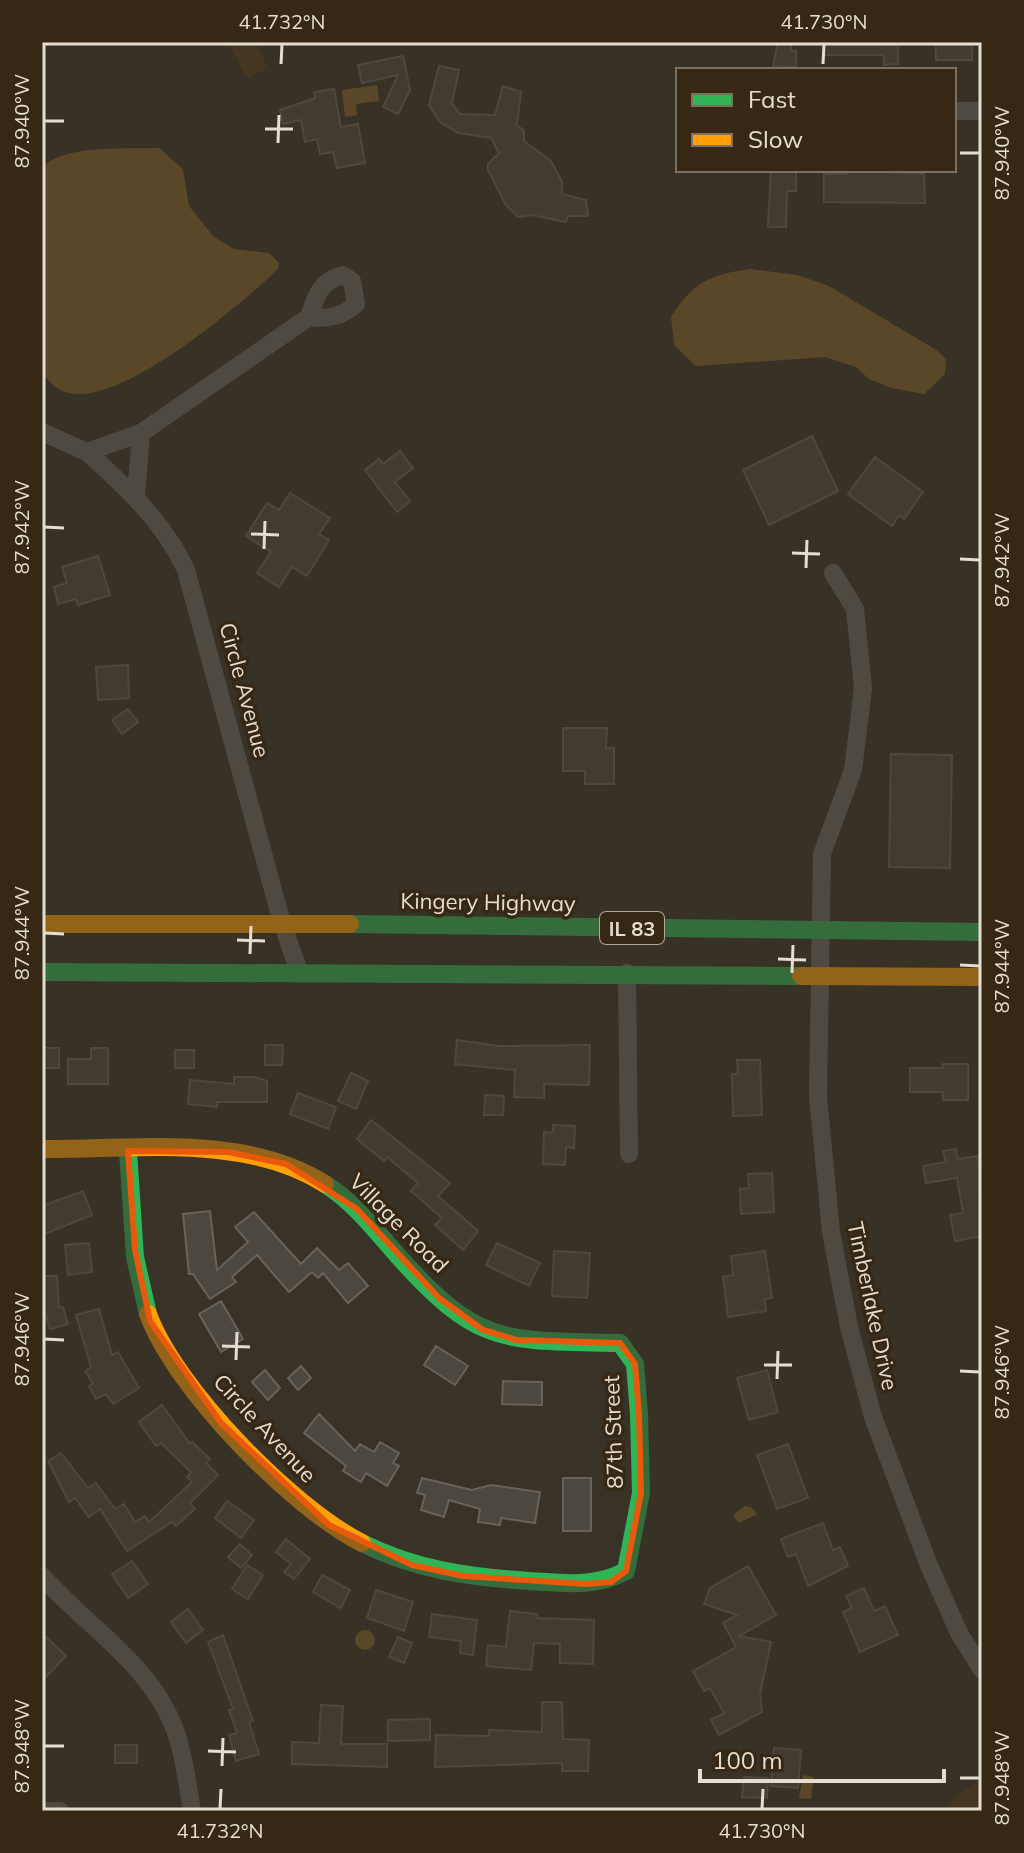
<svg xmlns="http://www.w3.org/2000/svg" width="1024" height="1853" viewBox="0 0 1024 1853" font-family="Mulish,sans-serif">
  <rect width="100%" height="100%" fill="#383227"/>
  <!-- green -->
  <path fill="#533c18" d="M228,42H255L268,68L247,79Z
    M982,1779V1811H944L955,1797Z"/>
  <!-- water -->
  <path fill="#84622c" d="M377,85L379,101L356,104L357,115L345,117L342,90Z
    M159,148L183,169L189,206L214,237L234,249L269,253L279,263L278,269C242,303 111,417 60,390C53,386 47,378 42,373V167C66,144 127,149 159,148Z
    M751,269L797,275L829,286L938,351L946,359L945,374L924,394L892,388L869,379L856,367L825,357L696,366L674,345L671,317C693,282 711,274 751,269Z
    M745,1506L751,1507L757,1514L739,1523L733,1515Z
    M355 1640a10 10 0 1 1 20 0a10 10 0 1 1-20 0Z
    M803,1775L814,1777L811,1799L799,1798Z"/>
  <!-- building -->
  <path fill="#4d483f" stroke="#686259" stroke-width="2" d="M778,42H791V51H796V67L773,66Z
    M824,42H898V64L884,65V55H824Z
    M936,42H972V60H936Z
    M403,56L410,90L398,114L383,107L398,75L362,83L358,65Z
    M439,66L459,70L452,103L460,114L495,115L503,86L521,92L517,125L524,131V141L551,161L562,182V194L586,200L588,216H568L566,222L532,215L518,217L505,204L488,170V164L499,153L491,138L458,133L440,122L429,105Z
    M334,89L341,127L358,124L365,163L337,168L333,152L320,154L317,139L305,142L301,120L283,124L280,110L315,98L314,92Z
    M771,170H796V191H787L786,227H768Z
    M847,170L924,174L925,203L824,202V174H847Z
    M812,436L838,491L769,525L743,470Z
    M400,451L413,468L395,482L410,501L397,512L365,470L379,459L383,464Z
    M875,457L923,492L904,519L899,515L892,526L848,494Z
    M290,493L330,518L319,534L329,540L307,576L292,567L279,587L257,573L271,552L246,536L267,503L279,510Z
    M98,556L110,595L78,605L76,599L58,604L54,587L67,583L62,567Z
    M128,665L129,698L98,700L96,667Z
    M128,709L138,722L122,734L112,720Z
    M563,728H607L606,748H614V784H585V771H563Z
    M891,754L952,755L950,868L889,867Z
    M457,1040L499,1046L590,1045L589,1085L544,1084V1098L514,1097L515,1070L455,1064Z
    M265,1045H283L282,1065H265Z
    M42,1048H59V1068H42Z
    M91,1048H108V1084H68V1059H91Z
    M175,1050H194V1068H175Z
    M737,1060H760L762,1115L733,1116L732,1074H738Z
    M943,1064H968V1100H943V1092H910V1068H943Z
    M351,1073L368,1081L356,1109L338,1101Z
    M234,1077H255L267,1081V1102H217V1107L188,1104L190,1080L234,1084Z
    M298,1093L336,1107L328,1129L290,1114Z
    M485,1095L504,1096L503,1115H484Z
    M371,1120L450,1183L438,1196L478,1231L463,1250L435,1225L442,1218L411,1191L418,1183L387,1157L384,1161L357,1139Z
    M553,1125L575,1126L574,1148L566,1147L565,1165L543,1164L544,1132L553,1133Z
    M956,1149L958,1159L978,1156L982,1236L955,1241L950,1215L963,1213L957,1178L926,1183L923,1166L946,1162L943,1151Z
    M772,1173L774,1212L741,1214L740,1189L749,1188L748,1174Z
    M83,1191L92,1215L42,1235V1206Z
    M210,1211L217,1270L248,1242L235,1227L254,1212L301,1264L317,1248L339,1270L348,1263L368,1286L348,1303L323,1273L318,1278L312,1272L289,1292L257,1255L232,1277L236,1282L210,1299L193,1274H189L183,1214Z
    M89,1243L92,1272L68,1275L65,1245Z
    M497,1243L540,1263L529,1286L486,1265Z
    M554,1251L590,1253L587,1298L552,1296Z
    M765,1251L772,1298L765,1299L766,1311L728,1317L723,1277L733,1275L731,1256Z
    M42,1276H57L59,1308L63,1307L68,1324L50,1329L42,1304Z
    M221,1301L243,1339L221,1352L199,1314Z
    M99,1309L112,1355L118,1352L139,1388L113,1404L106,1394L96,1399L89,1386L93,1384L85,1371L91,1367L76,1315Z
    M436,1346L468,1366L455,1385L424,1365Z
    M301,1366L311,1378L298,1390L288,1378Z
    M265,1370L280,1388L268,1400L252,1382Z
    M767,1370L778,1412L749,1420L737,1378Z
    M503,1381L542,1382V1405L502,1404Z
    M162,1405L190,1444L192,1442L210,1459L206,1463L218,1475L190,1503L195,1509L176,1526L172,1522L127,1551L100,1509L89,1517L75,1498L69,1502L48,1461L61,1453L88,1488L96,1483L115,1509L124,1504L135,1522L145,1516L149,1522L192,1482L187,1477L191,1472L161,1443L156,1446L139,1422Z
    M319,1414L355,1451L360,1444L374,1452L380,1442L399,1453L393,1463L399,1466L387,1486L366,1473L361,1482L343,1471L346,1466L304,1433Z
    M788,1444L808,1498L777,1509L757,1455Z
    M422,1478L472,1490L491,1485L540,1492L535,1523L501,1518L500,1525L478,1522L480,1509L449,1500L444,1517L421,1510L425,1495L417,1493Z
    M563,1478H591V1531H563Z
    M227,1501L254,1520L241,1538L215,1518Z
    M823,1523L833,1550L840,1547L848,1566L808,1586L796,1554L788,1557L781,1539Z
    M286,1539L310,1559L294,1579L284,1572L291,1564L276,1552Z
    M240,1544L252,1555L241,1568L228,1557Z
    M132,1561L148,1584L128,1598L112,1574Z
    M247,1565L263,1575L248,1599L232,1589Z
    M748,1566L776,1615L739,1636L771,1642L760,1694L762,1712L719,1735L711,1720L724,1713L710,1688L704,1691L693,1671L736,1647L723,1623L737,1615L704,1604L710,1588Z
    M322,1575L350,1590L341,1608L313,1592Z
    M864,1588L874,1611L885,1606L898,1635L860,1652L843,1612L852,1608L846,1596Z
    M376,1590L413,1602L404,1631L367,1618Z
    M188,1609L203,1630L186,1643L171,1622Z
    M510,1611L537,1614L536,1618L594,1620L593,1664L560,1663V1644L534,1643L531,1670L486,1666L488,1645L506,1647Z
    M432,1614L477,1620L473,1655L460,1653L461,1641L429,1637Z
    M42,1633L66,1656L42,1681Z
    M223,1635L253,1721L249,1722L259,1754L236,1761L229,1735L237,1733L229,1710L233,1709L208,1642Z
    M398,1637L412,1643L404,1663L389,1657Z
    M542,1702H562L563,1739L589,1740L588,1771H562V1763L435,1767L436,1735L489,1736V1730L542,1732Z
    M321,1705L343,1706L341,1744H387V1767L292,1764V1742L319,1743Z
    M430,1719V1740L388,1741V1720Z
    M115,1745H137V1763H115Z
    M774,1748L801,1750L798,1788L771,1786Z
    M744,1777L768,1778L767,1798L742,1797Z"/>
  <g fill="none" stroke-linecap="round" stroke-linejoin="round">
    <!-- street -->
    <path stroke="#6b6862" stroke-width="18" d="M954,111H982
      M42,432L87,452L141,433L309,317C328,319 342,317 356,304L352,281L343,275C320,281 316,295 309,317
      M87,452C127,488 163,521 186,570L282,923L299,971
      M136,496L141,433
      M833,573L855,609L863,688L853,770L822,854L818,1096L831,1232L849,1327L873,1417L928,1563L959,1633L982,1670
      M627,973L629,1154
      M42,1576C86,1626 149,1663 174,1727C184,1754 187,1783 192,1811
      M42,1811H60"/>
    <!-- fast -->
    <path stroke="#30b455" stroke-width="18" d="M350,924L982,932
      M42,972L801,976
      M128,1151L135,1257L148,1314
      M325,1184C354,1202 376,1231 399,1257C480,1348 506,1340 620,1343L635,1364L639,1414L641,1493L626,1571C595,1588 563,1583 529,1581C469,1577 416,1570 362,1543"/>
    <!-- slow -->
    <path stroke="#ff9f0a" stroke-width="18" d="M42,924H350
      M801,976L982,977
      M42,1149C133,1150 245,1133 325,1184
      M148,1314C175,1388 291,1507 362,1543"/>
  </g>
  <!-- marked area -->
  <path d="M0 0H1024V1853H0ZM128,1151L228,1152L286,1164L357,1209L439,1298L483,1330L517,1340L620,1343L635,1364L639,1414L641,1493L626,1571L611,1582L586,1584L463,1576L412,1565L329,1525L221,1423L150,1321L135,1250Z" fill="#383227" fill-opacity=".55" fill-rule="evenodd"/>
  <path fill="none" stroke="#e8590c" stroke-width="6" stroke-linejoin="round" d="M128,1151L228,1152L286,1164L357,1209L439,1298L483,1330L517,1340L620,1343L635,1364L639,1414L641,1493L626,1571L611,1582L586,1584L463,1576L412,1565L329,1525L221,1423L150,1321L135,1250Z"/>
  <!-- ticks -->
  <path fill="none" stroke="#e6ddd1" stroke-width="3" d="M281,64L282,44M823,64L824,44M44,121H64M265,129H293M278,143L279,115M960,153H980M44,527L64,528M251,534L279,535M264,549L265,521M792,553L820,554M960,559L980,560M806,568L807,540M44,933L64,934M237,940L265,941M250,954L251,926M778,959L806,960M960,965L980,966M792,973L793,945M44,1339L64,1340M222,1346L250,1347M236,1360L237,1332M764,1365H792M960,1371L980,1372M777,1379L778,1351M44,1746H64M208,1751L236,1752M222,1766L223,1738M960,1778H980M220,1809L221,1789M762,1809L763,1789"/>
  <g text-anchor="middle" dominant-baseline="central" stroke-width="7" stroke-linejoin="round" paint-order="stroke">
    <!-- shield labels -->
    <rect fill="#362815" stroke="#b1a799" stroke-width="2" x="600" y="912" width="64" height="32" rx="6"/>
    <g font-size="20" font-weight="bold" fill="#e6ddd1">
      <text x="632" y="928">IL 83</text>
    </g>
    <!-- street labels -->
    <g font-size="22" fill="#e6ddd1" stroke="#362815">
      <text transform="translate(245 690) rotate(75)">Circle Avenue</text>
      <text transform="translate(488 902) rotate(1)">Kingery Highway</text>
      <text transform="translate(399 1223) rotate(45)">Village Road</text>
      <text transform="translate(873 1306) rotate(78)">Timberlake Drive</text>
      <text transform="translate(265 1428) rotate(47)">Circle Avenue</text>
      <text transform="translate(613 1432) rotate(-92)">87th Street</text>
    </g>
  </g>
  <!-- border -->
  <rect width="1024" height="1853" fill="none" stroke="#362815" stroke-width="88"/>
  <!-- legend -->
  <rect x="676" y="68" width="280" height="104" fill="#362815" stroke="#7c7060" stroke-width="2"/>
  <rect x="692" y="94" width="40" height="12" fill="#30b455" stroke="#7c7060" stroke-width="2"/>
  <text x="748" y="108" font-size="24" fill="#e6ddd1">Fast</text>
  <rect x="692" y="134" width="40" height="12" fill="#ff9f0a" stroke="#7c7060" stroke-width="2"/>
  <text x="748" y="148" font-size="24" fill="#e6ddd1">Slow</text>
  <!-- scale -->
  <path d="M700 1769v12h244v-12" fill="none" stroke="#e6ddd1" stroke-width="4"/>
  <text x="712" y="1769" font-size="24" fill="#e6ddd1" stroke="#362815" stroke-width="6" paint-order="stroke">100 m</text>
  <rect x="44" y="44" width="936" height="1765" fill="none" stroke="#e6ddd1" stroke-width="3"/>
  <g font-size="20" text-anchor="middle" fill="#e6ddd1">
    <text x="282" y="29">41.732°N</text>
    <text x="824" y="29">41.730°N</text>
    <text transform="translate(22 121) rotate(-90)" y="7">87.940°W</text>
    <text transform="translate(1002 153) rotate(-90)" y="7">87.940°W</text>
    <text transform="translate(22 527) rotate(-90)" y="7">87.942°W</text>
    <text transform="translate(1002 560) rotate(-90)" y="7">87.942°W</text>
    <text transform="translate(22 933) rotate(-90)" y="7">87.944°W</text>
    <text transform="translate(1002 966) rotate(-90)" y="7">87.944°W</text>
    <text transform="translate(22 1339) rotate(-90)" y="7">87.946°W</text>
    <text transform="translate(1002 1372) rotate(-90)" y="7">87.946°W</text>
    <text transform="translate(22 1746) rotate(-90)" y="7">87.948°W</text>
    <text transform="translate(1002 1778) rotate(-90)" y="7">87.948°W</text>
    <text x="220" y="1838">41.732°N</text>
    <text x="762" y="1838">41.730°N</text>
  </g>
</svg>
